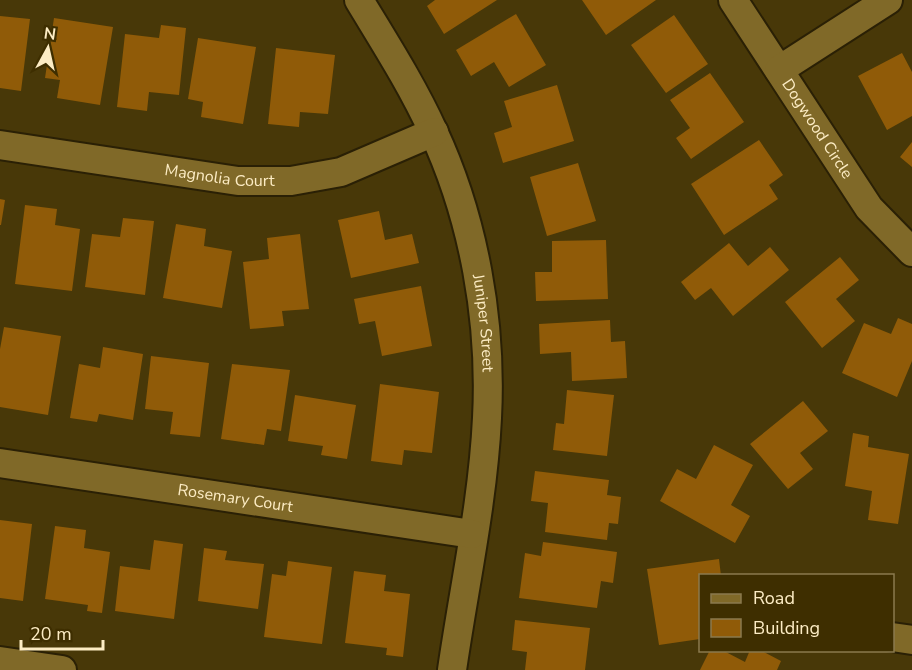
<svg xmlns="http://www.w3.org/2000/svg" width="912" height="670" viewBox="0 0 912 670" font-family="'Nunito Sans',sans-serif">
  <rect width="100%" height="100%" fill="#483808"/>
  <!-- building -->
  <path fill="#905b08" d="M435,0H497L444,34L427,6Z
    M582,0H656L606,35Z
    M516,14L546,65L509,87L494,62L471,76L456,50Z
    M674,15L708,64L666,93L631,45Z
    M0,16L30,19L21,91L0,88Z
    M54,18L113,27L100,105L57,98L60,80L45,78Z
    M161,25L186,28L179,95L149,92L147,111L117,107L125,34L159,38Z
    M198,38L256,47L243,124L201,117L203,102L188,99Z
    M276,48L335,55L328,114L300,112L299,127L268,124Z
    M902,53L912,72V116L887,130L858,76Z
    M710,73L744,122L691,159L676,138L690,128L670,100Z
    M557,85L574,141L503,163L494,133L512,127L504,101Z
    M759,140L783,175L769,185L778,199L724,235L691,184Z
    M912,142V167L900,157Z
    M578,163L596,221L547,236L530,177Z
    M0,199L5,200L1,225H0Z
    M25,205L57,209L55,225L80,229L72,291L15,284Z
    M379,211L385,240L412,234L419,263L351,278L338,220Z
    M123,218L154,221L145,295L85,287L92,234L120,237Z
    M176,224L206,229L204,246L232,251L222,308L163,298Z
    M300,234L309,309L282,311L284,326L250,329L243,262L269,259L267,238Z
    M606,240L608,299L536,301L535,272H552V241Z
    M729,243L748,266L770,247L789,270L733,316L711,288L695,300L681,282Z
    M840,257L859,280L836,299L855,321L822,348L785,302Z
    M421,286L432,346L382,356L375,321L359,324L354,299Z
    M898,318L912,324V361L897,397L842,373L864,323L891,334Z
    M610,320L611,342L625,341L627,378L572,381L571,352L540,354L539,324Z
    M4,327L61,336L48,415L0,407V349Z
    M103,347L143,354L133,420L99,414L97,422L70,418L79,364L100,368Z
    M151,356L209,363L200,437L170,434L173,412L145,409Z
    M232,364L290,370L281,431L267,429L264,445L221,439Z
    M380,384L439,392L432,453L404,450L402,465L371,461Z
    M567,390L614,395L607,456L553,450L556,423L564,424Z
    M295,395L356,405L347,459L321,455L323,446L288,441Z
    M803,401L828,431L800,453L813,469L788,489L750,444Z
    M853,433L869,436L868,447L909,454L898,524L868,520L872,491L845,486Z
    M714,445L753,465L731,505L750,516L735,543L660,501L677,469L696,479Z
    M535,471L609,480L607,495L621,497L618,524L609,523L607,540L545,532L548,503L531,501Z
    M0,520L32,524L23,601L0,598Z
    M55,526L86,530L84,548L110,552L102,613L87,611L88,605L45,599Z
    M154,540L183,544L174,619L115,611L120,566L150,570Z
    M543,542L617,552L613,583L601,581L597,608L519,598L525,553L541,556Z
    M204,548L227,551L225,560L264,564L258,609L198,601Z
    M719,559L721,576H700V639L659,645L647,569Z
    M288,561L332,567L322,644L264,637L272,574L286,576Z
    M354,571L386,575L384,591L410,594L403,657L386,655L387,648L345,643Z
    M515,620L590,628L585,670H525L527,652L512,650Z
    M710,650H722L745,662L750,650H760L781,661L777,670H700Z"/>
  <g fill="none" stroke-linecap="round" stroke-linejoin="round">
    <!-- minor casing -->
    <g stroke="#2a2005" stroke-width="32">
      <g id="minor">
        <path id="s1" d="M359,0C385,43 412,85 433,131C474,219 492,321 487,418C483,502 464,587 452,670"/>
        <path id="s2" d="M733,0L869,208L912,252"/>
        <path d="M779,70L888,0"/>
        <path id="s3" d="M0,145L238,181H291L341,172L434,132"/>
        <path id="s4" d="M0,463L472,534"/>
        <path d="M892,637L912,640"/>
        <path d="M0,661L62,670"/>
      </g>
    </g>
    <!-- minor -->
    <use href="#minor" stroke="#806928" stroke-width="28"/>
  </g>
  <g text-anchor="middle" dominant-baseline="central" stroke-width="6" stroke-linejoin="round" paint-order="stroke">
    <!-- street labels -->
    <g font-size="16" fill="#fcecc4" stroke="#3e2e00">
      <text stroke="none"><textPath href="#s2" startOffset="154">Dogwood Circle</textPath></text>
      <text stroke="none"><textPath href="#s3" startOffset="222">Magnolia Court</textPath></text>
      <text stroke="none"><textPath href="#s1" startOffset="350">Juniper Street</textPath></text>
      <text stroke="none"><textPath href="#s4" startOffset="238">Rosemary Court</textPath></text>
    </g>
  </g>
  <!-- legend -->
  <rect x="699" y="574" width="195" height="78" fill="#3e2e00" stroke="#8a7a4e" stroke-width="1.5"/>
  <rect x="711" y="594" width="30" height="9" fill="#806928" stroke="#8a7a4e" stroke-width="1.5"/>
  <text x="753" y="604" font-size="18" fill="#fcecc4">Road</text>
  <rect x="711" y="619" width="30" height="18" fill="#905b08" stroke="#8a7a4e" stroke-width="1.5"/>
  <text x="753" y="634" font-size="18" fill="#fcecc4">Building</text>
  <!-- north arrow -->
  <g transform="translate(48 48) rotate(8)" stroke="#3e2e00" stroke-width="4.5" paint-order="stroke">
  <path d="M0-4.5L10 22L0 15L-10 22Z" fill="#fcecc4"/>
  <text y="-9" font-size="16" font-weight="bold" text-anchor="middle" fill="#fcecc4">N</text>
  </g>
  <!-- scale -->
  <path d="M21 640v9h82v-9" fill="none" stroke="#fcecc4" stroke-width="3"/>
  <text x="30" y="640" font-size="18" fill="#fcecc4" stroke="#3e2e00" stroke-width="4.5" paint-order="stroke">20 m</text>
</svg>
